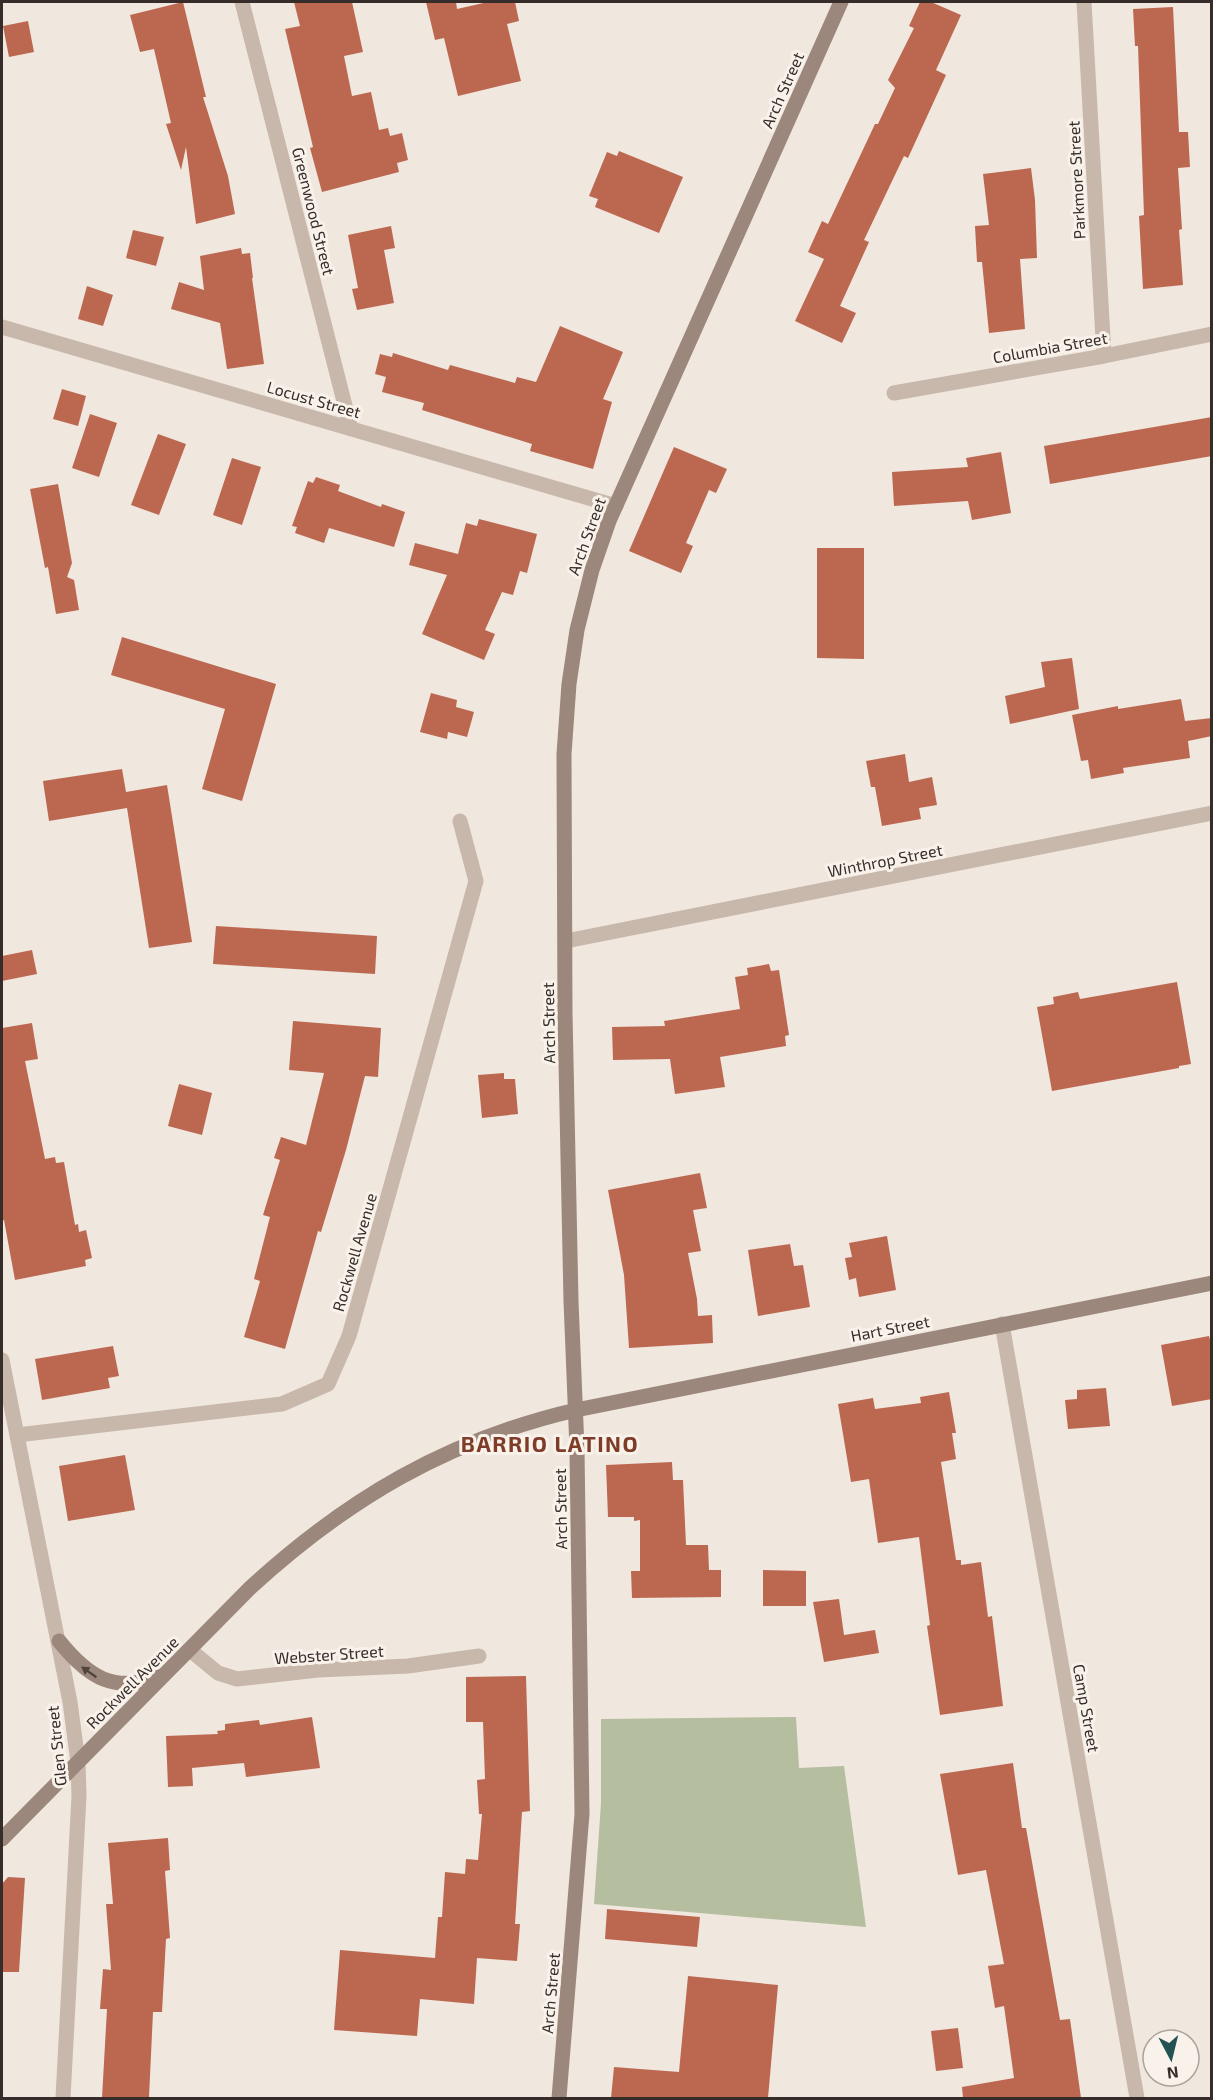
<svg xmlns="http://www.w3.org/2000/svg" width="1213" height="2100" viewBox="0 0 1213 2100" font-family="'Exo 2',sans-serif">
  <rect width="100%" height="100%" fill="#f0e7de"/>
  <!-- green -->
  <path fill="#b5be9f" d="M796,1717L799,1768L844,1766L866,1927L594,1904L601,1803V1719Z"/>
  <!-- building -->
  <path fill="#bc6851" d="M183,2L206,97H203L228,176L235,214L196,224L186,147L181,170L166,124L171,123L154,49L140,52L130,15Z
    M294,2H352L363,52L344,56L352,96L371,92L379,130L388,128L390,136L402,133L408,160L397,163L399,172L322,192L310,148L313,147L285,29L300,26Z
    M426,2H456L457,9L488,2H515L519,21L507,24L521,81L458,96L444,38L435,40Z
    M920,2H931L961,15L936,70L946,75L908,158L904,156L864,240L869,242L840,306L856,313L842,343L795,321L824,259L808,252L822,221L828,224L875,124H878L895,88L888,80L914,28L909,26Z
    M1173,7L1179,132H1188L1190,167L1178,168L1182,229L1179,230L1183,285L1143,289L1139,216L1144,215L1138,46H1135L1133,9Z
    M28,21L34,52L9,57L3,26Z
    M619,151L683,177L659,233L595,207L598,199L589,196L607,152L617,156Z
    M1031,168L1035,200L1037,258L1020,259L1025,329L989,333L982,262H977L975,226L989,225L983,174Z
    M391,226L395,248L384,250L394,303L357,310L352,289L358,288L348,235Z
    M133,230L164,237L156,266L126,258Z
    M241,248L242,254L250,253L253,278H252L264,364L227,369L220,323L171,309L179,282L204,290L200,256Z
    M87,286L113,295L103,326L78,319Z
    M560,326L623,352L603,399L612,402L593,469L530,451L532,444L422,410L424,403L382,392L386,377L375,374L380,354L392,357L393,353L448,370L450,365L515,383L517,377L536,382Z
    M62,389L86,396L78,426L53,419Z
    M90,414L117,423L99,477L72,468Z
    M1212,417V456L1050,484L1044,446Z
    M158,434L186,444L159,515L131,505Z
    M674,447L727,469L716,493L709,490L686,543L693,546L681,573L629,551Z
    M1001,452L1011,513L972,520L968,501L894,506L892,472L968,467L966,458Z
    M232,458L261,467L242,525L213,515Z
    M316,477L340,485L338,491L381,507L382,504L405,512L394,547L329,528L324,543L295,533L297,527L292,526L308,481L313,483Z
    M58,484L72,563L67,577L74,580L79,610L56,614L48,567L45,568L30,489Z
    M479,519L537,534L527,573L520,571L513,595L502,592L485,630L495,634L484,660L422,634L447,575L409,565L415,543L458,554L466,523L477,526Z
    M817,548H864V659L817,658Z
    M122,637L276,684L242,801L202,789L225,709L111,675Z
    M1072,658L1079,709L1010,724L1005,696L1045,687L1041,662Z
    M431,693L457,700L456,707L474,712L467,737L448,732L447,739L420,732Z
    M1181,699L1185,721L1212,718V736L1188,741L1190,758L1123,768L1124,773L1091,779L1088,760L1081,761L1072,715L1118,706V709Z
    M905,754L909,782L932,777L937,805L919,808L921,819L882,826L875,787H871L866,761Z
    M122,769L126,792L167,785L192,942L149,948L127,808L49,821L43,781Z
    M216,926L377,936L375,974L213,964Z
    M32,950L37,974L2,981V956Z
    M769,964L771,971L779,970L789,1035L785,1036L786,1046L720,1057L725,1087L675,1094L670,1059L613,1060L612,1027L665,1026L664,1021L740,1009L735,977L748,975L747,968Z
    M1177,982L1191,1064L1179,1066V1068L1052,1091L1037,1007L1054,1004L1053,997L1078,992L1080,999Z
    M293,1021L381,1028L378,1077L365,1076L346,1150L321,1232L318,1231L285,1349L244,1337L260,1281L254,1279L270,1217L263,1215L280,1160L274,1158L281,1137L306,1145L324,1073L289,1070Z
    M32,1023L38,1059L25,1061L45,1159L55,1157L56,1163L64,1162L75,1225L78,1224L79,1232L86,1230L92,1258L85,1260L86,1266L15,1280L4,1220L2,1221V1028Z
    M504,1073V1079H515L518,1114L482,1118L478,1075Z
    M179,1084L212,1093L202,1135L168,1126Z
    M700,1173L707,1208L693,1210L701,1251L688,1253L697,1299L698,1316L712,1315L713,1343L629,1348L624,1275L608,1190Z
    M887,1236L896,1290L859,1297L856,1278L849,1280L845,1258L852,1257L849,1243Z
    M790,1244L794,1266L803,1265L810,1307L758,1316L748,1250Z
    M1209,1336L1212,1348V1399L1172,1406L1161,1345Z
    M113,1346L119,1376L108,1378L110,1388L42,1400L35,1359Z
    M1106,1388L1110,1426L1068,1429L1065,1400L1077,1399V1390Z
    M949,1392L956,1433H952L956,1459L941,1462L956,1560H961V1565L981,1562L988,1617L992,1616L1003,1706L940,1715L927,1626L930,1625L919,1537L878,1543L869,1479L851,1482L838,1404L873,1398L875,1409L921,1403L920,1397Z
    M125,1455L135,1510L68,1521L59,1466Z
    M672,1462L673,1480H683L686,1545H708L709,1570H721V1597L632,1598L631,1571H640V1520L634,1521V1517H608L606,1465Z
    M763,1570L806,1571V1606H763Z
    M839,1599L844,1635L875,1630L879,1653L824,1662L813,1602Z
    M526,1676L530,1811L522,1812L515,1924H520L517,1961L477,1958L474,2004L420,1999L417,2036L334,2030L340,1950L435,1958L438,1917H442L445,1872L465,1874L466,1859L478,1860L482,1814H479L477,1780L485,1779L483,1722H466V1677Z
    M312,1717L320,1768L246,1777L244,1763L192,1768L193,1786L168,1787L166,1736L218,1734L217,1731L225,1730V1724L259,1720L260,1725Z
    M1013,1763L1022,1828H1026L1060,2020L1070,2019L1081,2098H963L962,2087L1014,2078L1004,2006L995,2008L988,1966L1004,1964L986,1870L958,1875L940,1774Z
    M168,1838L170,1870L165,1871L170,1938L166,1939L162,2012H153L149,2098H102L107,2009H100L103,1969L111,1970L106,1904H113L108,1843Z
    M8,1877L25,1878L19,1972H2V1884Z
    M607,1909L700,1917L697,1947L605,1939Z
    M688,1976L778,1985L768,2098H611L614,2067L679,2072Z
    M958,2028L963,2068L936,2071L931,2031Z"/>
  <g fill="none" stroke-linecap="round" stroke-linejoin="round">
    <!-- street -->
    <path stroke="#c8b7ab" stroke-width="15" d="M242,2L351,429
      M1084,2L1104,356
      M2,327L616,506
      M894,393L1104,356L1212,334
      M566,941L1212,813
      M1002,1324L1137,2098
      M2,1360L70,1702L78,1762L79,1796L63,2098
      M17,1435L282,1404L328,1384L349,1336L476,881L460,821
      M190,1650L218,1673L237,1679L318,1670L408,1666L479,1656"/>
    <!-- secondary -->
    <path stroke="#9b877c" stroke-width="15" d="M59,1641C89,1678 114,1694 162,1676
      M2,1839L250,1588C347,1499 447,1440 576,1410L1212,1283
      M559,2098L582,1814L577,1449L571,1301L565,1013L564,754L569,684L577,630L592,570L609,521L841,2"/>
  </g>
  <!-- one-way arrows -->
  <defs><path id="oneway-solid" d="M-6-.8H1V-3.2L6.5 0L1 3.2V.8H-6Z" transform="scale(1.5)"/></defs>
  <use fill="#4f443e" href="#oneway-solid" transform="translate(89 1672) rotate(-145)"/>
  <g text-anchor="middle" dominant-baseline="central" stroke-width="6" stroke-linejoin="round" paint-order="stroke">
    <!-- street labels -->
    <g font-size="16" fill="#362d2a" stroke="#f8f2ea">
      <text transform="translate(782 90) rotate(-66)">Arch Street</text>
      <text transform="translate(1076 180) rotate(-93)">Parkmore Street</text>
      <text transform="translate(314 211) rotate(76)">Greenwood Street</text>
      <text transform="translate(1050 347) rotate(-10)">Columbia Street</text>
      <text transform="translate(314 399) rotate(16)">Locust Street</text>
      <text transform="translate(586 536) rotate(-70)">Arch Street</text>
      <text transform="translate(885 860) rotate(-11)">Winthrop Street</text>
      <text transform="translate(548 1023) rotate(-91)">Arch Street</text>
      <text transform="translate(354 1252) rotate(-74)">Rockwell Avenue</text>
      <text transform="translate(890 1328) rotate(-11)">Hart Street</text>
      <text transform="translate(560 1509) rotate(-91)">Arch Street</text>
      <text transform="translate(329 1654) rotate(-4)">Webster Street</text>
      <text transform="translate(132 1682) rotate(-45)">Rockwell Avenue</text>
      <text transform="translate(1087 1708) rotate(80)">Camp Street</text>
      <text transform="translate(56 1746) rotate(-96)">Glen Street</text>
      <text transform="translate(550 1993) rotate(-85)">Arch Street</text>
    </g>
    <!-- district labels -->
    <g font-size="22" font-weight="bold" letter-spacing="1.5" fill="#7e3c29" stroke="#f8f2ea">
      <text x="550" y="1443">BARRIO LATINO</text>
    </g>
  </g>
  <!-- border -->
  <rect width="1213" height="2100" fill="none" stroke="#362d2a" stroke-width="6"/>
  <!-- north arrow -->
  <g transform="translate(1171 2058) rotate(173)"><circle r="28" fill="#f8f2ea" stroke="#aaa39d" stroke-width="1.5"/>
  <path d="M0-4.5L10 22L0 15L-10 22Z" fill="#225254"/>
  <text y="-9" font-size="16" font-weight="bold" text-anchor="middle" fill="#362d2a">N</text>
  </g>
</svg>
